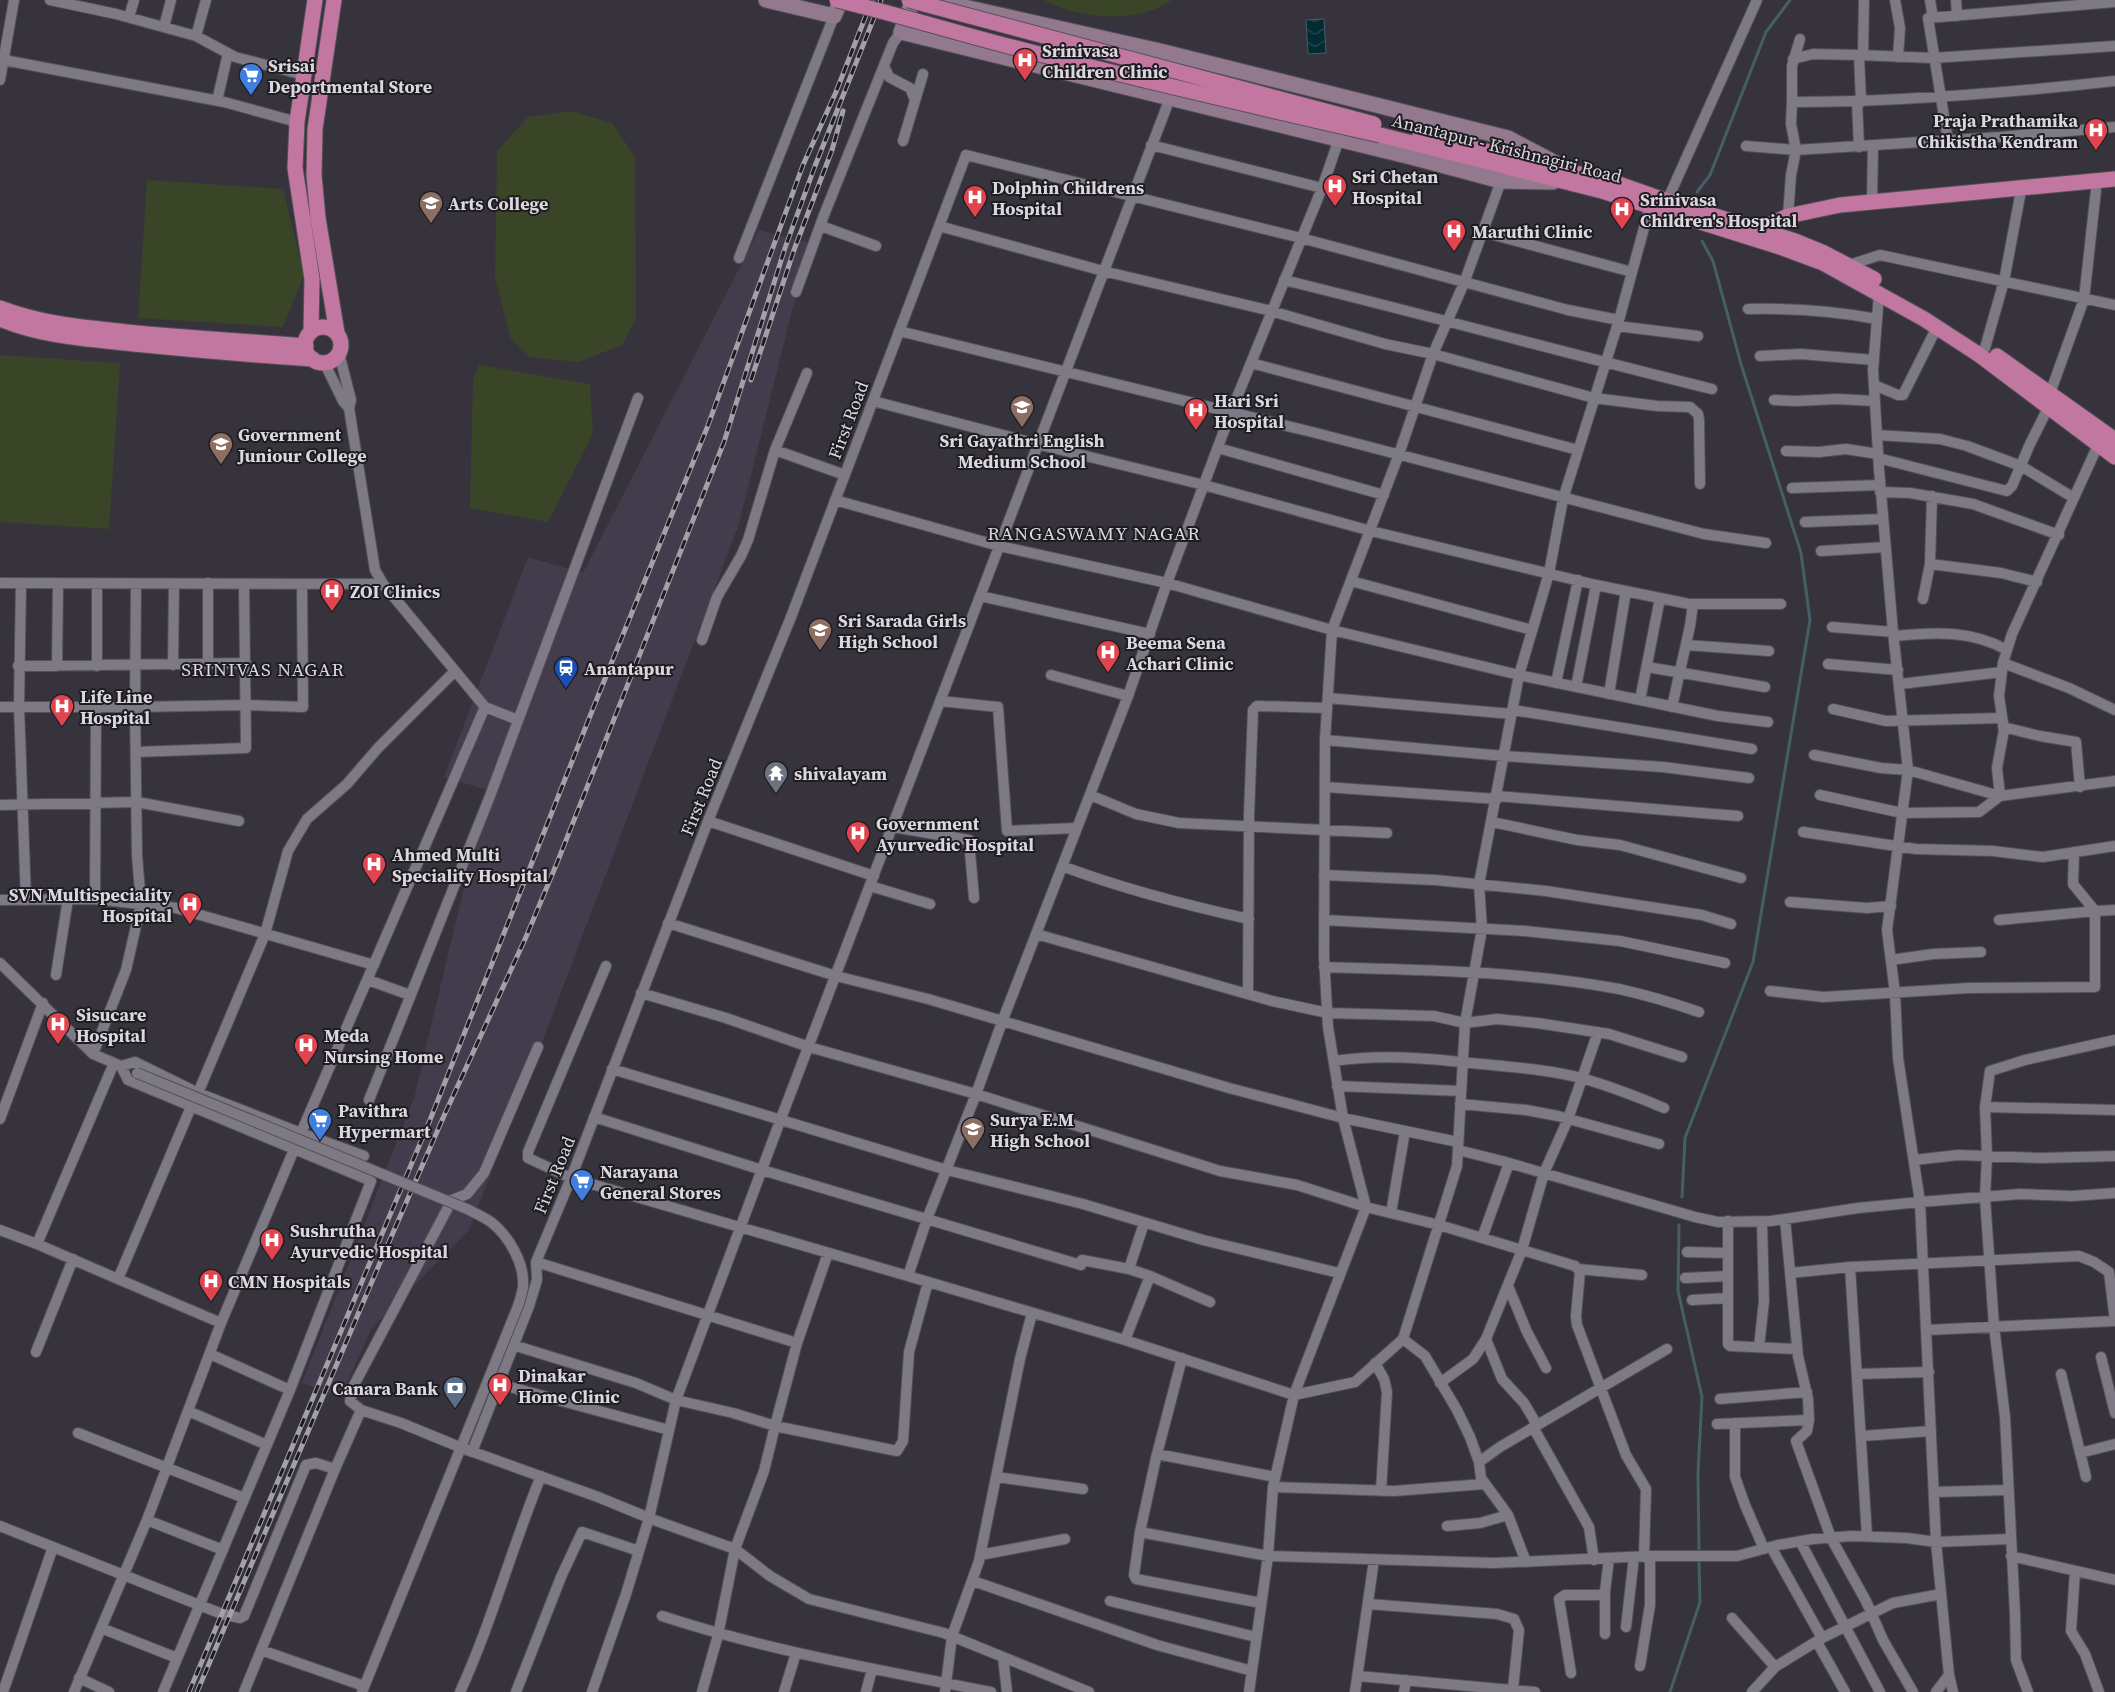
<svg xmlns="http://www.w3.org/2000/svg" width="2115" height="1692" viewBox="0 0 2115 1692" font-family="'Source Serif 4',serif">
  <defs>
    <pattern id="water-waves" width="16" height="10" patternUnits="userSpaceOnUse" patternTransform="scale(1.25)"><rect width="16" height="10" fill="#032b32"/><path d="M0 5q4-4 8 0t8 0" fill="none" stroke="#27494f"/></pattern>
  </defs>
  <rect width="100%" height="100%" fill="#37333d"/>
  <!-- built -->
  <path fill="#423c4c" d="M759,230L809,243L739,524L544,1037L469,1230L371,1329L341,1397L302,1383L414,1098L487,790L444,777L528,557L583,573Z"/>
  <!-- green -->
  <path fill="#3a4528" d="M1044,0H1172C1138,24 1080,20 1044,0Z
    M570,111L612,123L635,157L636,319L622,345L578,362L530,357L511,339L495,279L497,151L528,117Z
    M147,180L283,189L304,275L283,327L138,318Z
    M0,355L120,363L109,529L0,522Z
    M479,365L590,384L593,434L548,522L470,508L473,379Z"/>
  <!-- water -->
  <path fill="url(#water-waves)" stroke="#445f66" d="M1324,19L1326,53L1308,54L1306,20Z"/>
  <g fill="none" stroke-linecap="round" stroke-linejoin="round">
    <!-- stream -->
    <path stroke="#445f66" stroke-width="3" d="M1697,192L1710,175L1766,32L1790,0
      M1682,1197L1685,1138L1753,962L1810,620L1801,553L1741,364L1713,261L1702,241
      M1679,1225L1678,1291L1702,1397L1698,1473L1699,1551
      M1670,1692L1700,1602L1699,1563"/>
    <!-- street casing -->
    <g stroke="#535058" stroke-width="12">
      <path id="street" d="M50,0L116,14L196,36L235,57L304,75
        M1895,0L1900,28L1898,57
        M1930,0L1933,18
        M1956,0L1957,16
        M129,17L134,0
        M164,27L171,0
        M196,36L206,0
        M1863,55L1864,0
        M1793,59L1813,54L1859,55
        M4,60L224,102L297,122
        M884,66L889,77L910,88L915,100
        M0,80L14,0
        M217,101L228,53
        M1792,102V66L1800,39
        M1857,102L1859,147
        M1861,102L1859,55L1933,58L2115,46
        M903,141L923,74
        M1948,141L1928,18L2115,2
        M1151,145L1322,188
        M1746,146L1796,150L1791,124L1792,102C1900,102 2007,93 2115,81
        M1667,201L1757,0
        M1872,201L1873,146
        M1788,216L1791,175L1796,150L2000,137L2115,127
        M821,226L876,246
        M939,226L1103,271L1271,311L1385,344L1433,354L1594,398L1657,406L1690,407L1698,414L1699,420L1700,484
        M1483,232L1632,272
        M739,258L834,16
        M1849,265L1880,255L2115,305
        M1284,280C1427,315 1569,354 1712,389
        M796,292L824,215L893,43L901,32
        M1879,294L1873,370L1879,469L1893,632L1908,770L1887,930L1895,993L1898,1058L1920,1202L1936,1542L1949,1675L1953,1692
        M1748,309C1791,308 1835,311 1877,319
        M1617,326L1698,336
        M899,331L1316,433L1704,534L1766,543
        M1985,348L2004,281L2020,196
        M1760,356L1801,354L1874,360
        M324,362L343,401L349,408
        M1251,363L1578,450
        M1874,385L1898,395H1903L1937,327
        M2048,399L2084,299L2096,190
        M1774,400L1796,401L1837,399L1875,401
        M873,401L1037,444L1204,485L1371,531L1596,585L1689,604H1781
        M1877,435L1940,439L1967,446L2021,466L2074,498
        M1218,448L1384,495
        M775,450L845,475
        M1786,451L1819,452L1846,449L1878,454
        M1878,458L2007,491L2012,486L2030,444L2048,408
        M1792,488L1880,485
        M1880,492L1910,493L1973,504L2059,535
        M835,500L999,546L1167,583L1332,630L1519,675L1718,716L1768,722
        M1805,522L1883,519
        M1821,551L1886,547
        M1930,564L2001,573L2037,582
        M1351,581L1532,630
        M0,583L383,584
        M21,583L19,707L26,900
        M97,584V666
        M136,584L135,707L246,705L303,707L302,584
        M980,596L1150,634
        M1923,599L1930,564L1932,496
        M1832,627L1893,632
        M1894,636C1933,632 1972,630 2007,650
        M702,640L717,597L741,556L748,540L775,450L807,373
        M1686,645L1769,651
        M2003,663L2012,634L2098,445
        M208,664V583
        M1828,664L1898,670
        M173,665L174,584
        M18,666L246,663
        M57,666L58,584
        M1647,667L1765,687
        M1051,675L1128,696
        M1556,683L1578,580
        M1900,684L2002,672
        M1576,687L1596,585
        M1609,694L1626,591
        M1328,698L1512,714
        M1640,700L1660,598
        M940,701L998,707L1007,831L1077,828
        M0,707H135L137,855L141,904L126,970L93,1054
        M485,707L518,720
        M1672,707L1690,626L1693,604
        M1833,709L1886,721L2002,718
        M1513,710L1752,749
        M2115,710L2069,688L2003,663L1999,696L2004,730L1997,768L2000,796L2115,781
        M2003,727L2040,736L2076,742L2080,787
        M1325,740L1504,756L1663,767L1749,778
        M136,752L246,748L244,584
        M1814,755L1881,768L1908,770L2000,796L1979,812L1902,813L1820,795
        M1325,787L1497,799
        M1090,795L1136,814L1179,823L1387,833
        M1497,796L1738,816
        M0,805L137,802L239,821
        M708,821L874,876
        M1492,822L1577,840L1620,845L1741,878
        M893,827L969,840L974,898
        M1803,832L1916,849L1993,851L2043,857L2115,846
        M2074,852L2073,884L2095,911
        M1062,866C1123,889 1185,905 1249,919
        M1324,875L1435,880L1546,891L1702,915L1731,924
        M870,886L930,904
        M95,899L96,706
        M0,900L95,899L176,908L374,965
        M1790,902L1867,908L1891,906
        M1324,920L1525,931L1620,941L1725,963
        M1999,920L2095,911
        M668,923L836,976L928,999L1229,1088L1343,1118L1458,1142
        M1036,934L1272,1001L1328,1013L1434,1016L1465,1023L1497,1019L1537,1023L1609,1034L1682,1057
        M1891,960L1933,954L1981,952
        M0,963L93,1054L121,1066L135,1062L198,1093L301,1133L485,707L383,584L375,570L349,408L351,400L339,353
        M606,966L528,1152V1158L571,1178L908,1276L927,1219L976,1094L1002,1022L1128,696L1167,583L1231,412L1322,188L1339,139
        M1324,967C1423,970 1522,971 1619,989C1646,995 1673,1003 1699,1012
        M56,975L68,899
        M368,980L410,995
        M1770,991L1823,997L1969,988L2095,987V911L2115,910
        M641,993L726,1018L809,1047L976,1094L1220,1171L1297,1185L1366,1207L1439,1225L1522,1250L1486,1339
        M1248,994L1249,815L1253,710L1257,706L1327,708
        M1598,1032L1568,1119L1544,1173L1522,1250L1575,1266L1580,1271L1576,1316L1577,1325L1626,1455L1646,1489L1644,1557
        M2115,1040L2025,1060L1990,1071L1985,1107L2115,1110
        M538,1047L484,1173L467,1194L452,1200L353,1387L350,1401L361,1410L401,1423L462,1448L598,1497L654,1520L735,1549L770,1576L809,1599L944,1633L1089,1692
        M1334,1061C1380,1054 1425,1058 1471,1063C1509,1067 1548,1069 1585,1079C1612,1087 1638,1097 1664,1108
        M121,1066L128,1080L371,1181L290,1390L163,1692
        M612,1069L947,1170L1083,1204L1203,1240L1339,1273
        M1337,1086L1461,1091
        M198,1093L265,934L288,851L307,819L347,784L378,748L455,671
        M369,1100L490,796L638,398
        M1460,1104L1526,1110L1558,1116L1659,1144
        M191,1107L118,1279L221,1323
        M1985,1107L1987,1156L1985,1198L1994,1326L2005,1417L2015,1614L2016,1660L2028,1692
        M594,1117L762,1170L1081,1265
        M0,1119L43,1003
        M1458,1150L1502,1161L1695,1217L1718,1222L1771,1221L1858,1208L1920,1202L2020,1194L2072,1196L2115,1193
        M1914,1160L1958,1155L2041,1158L2115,1156
        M1391,1213L1405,1131
        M1785,1219L1798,1356L1808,1399L1809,1420L1807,1431L1796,1441L1831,1538L1866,1601L1883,1640L1913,1692
        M1728,1221V1344L1730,1346L1797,1349
        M0,1230L37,1244L118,1279
        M1482,1238L1509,1163
        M37,1244L114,1063
        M1687,1252L1728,1253
        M828,1253L797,1343L775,1426L897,1451L903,1441L909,1352L928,1282
        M1082,1260L1129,1269
        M536,1262L797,1343
        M1578,1269L1642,1275
        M1790,1273L1850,1267
        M908,1276L1125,1340L1294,1395L1355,1382L1403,1339L1457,1166L1465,1023L1482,929L1479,884L1519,675L1549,573L1563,499L1619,320L1650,206
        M1150,1276L1210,1302
        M1685,1278L1728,1276
        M1508,1286L1527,1332L1546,1368
        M1692,1300L1728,1298
        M1927,1330L2115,1321
        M1403,1339L1425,1356L1457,1410L1470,1437L1479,1462L1481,1478L1508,1515L1526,1562
        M1125,1340L1150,1276L1129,1269L1144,1223
        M513,1345L636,1383L676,1400L733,1413L775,1426L764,1471L735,1549L718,1635L702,1692
        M1759,1347L1764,1301L1762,1221
        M36,1352L73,1259
        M210,1354L290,1390
        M2101,1357L2115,1413
        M1182,1358L1156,1458L1140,1532L1268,1556L1494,1563L1650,1556H1737L1778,1545L1813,1539L1851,1536L1907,1538L1936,1542L2010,1539
        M1375,1363L1384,1379L1387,1392L1381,1491
        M1858,1374L1929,1372
        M2061,1374L2086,1477
        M1440,1383L1473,1359L1486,1339L1502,1379L1524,1403L1537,1425
        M499,1384L669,1430
        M1720,1399L1807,1392
        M188,1411L267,1445
        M1735,1423V1477L1745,1505L1764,1549
        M1717,1424L1809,1420
        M1533,1427L1589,1527L1594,1560
        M78,1433L244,1498
        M1862,1436L1931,1431
        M472,1452L529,1306L537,1280L536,1262L571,1178L708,821L791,617L966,155L1301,238L1568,310L1619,320
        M2080,1453L2115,1444
        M1157,1454L1275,1477
        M1479,1462L1500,1447L1667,1349
        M996,1477L1083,1489
        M1273,1487L1394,1491L1484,1484
        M1934,1492L2008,1490
        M147,1520L223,1550
        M0,1526L222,1614L240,1618L244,1616L306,1465L316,1463L335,1469
        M1447,1526L1480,1523L1508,1515
        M1140,1532L1134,1575L1136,1579L1261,1603
        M1867,1536L1850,1267L2079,1256L2094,1262L2109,1272L2115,1321
        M1800,1541L1880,1692
        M1771,1547L1822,1638
        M980,1555L1065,1539
        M2011,1556L2115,1580
        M2075,1571L2071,1631L2085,1654L2099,1692
        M973,1581L1157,1645L1252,1671
        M1110,1601L1256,1637
        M1368,1604L1497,1614L1514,1619L1519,1630L1513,1689
        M662,1616C769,1651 880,1670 991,1692
        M1732,1618L1775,1667
        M1626,1627L1634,1557
        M101,1628L177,1658
        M1605,1634V1591L1609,1559
        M1817,1642L1845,1692
        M261,1650L364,1686
        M1003,1657L1007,1692
        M1640,1666L1650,1605V1556
        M1571,1673L1559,1599L1565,1595H1605
        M1358,1676L1535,1692
        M79,1678L109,1692
        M3,1692L53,1547
        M74,1692L147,1520L221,1323L301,1133L364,1156
        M244,1692L335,1469L361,1410
        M362,1692L470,1425
        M460,1692C492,1622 512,1547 541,1476
        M516,1692L561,1577L582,1532L639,1551
        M592,1692L626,1594L649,1518L676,1400L780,1121L1170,98
        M784,1692L796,1653
        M866,1692L872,1669
        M945,1692L952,1636L979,1561L1020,1359L1032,1313
        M1249,1692L1268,1556L1273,1487L1294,1395L1366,1207L1343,1118L1328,1027L1324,956L1325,740L1332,630L1399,454L1433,354L1464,283L1501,181
        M1355,1692L1374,1560
        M1404,1692L1406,1680
        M1752,1692L1775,1667L1822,1638L1893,1603L1941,1594
        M1936,1692L1949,1675"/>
    </g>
    <!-- secondary casing -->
    <g stroke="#535058" stroke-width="17">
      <path id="secondary" d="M766,0L834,16L841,0
        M913,0L901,32L1411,157L1501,181L1553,182
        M942,2L1160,51L1508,138L1563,167"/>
    </g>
    <!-- highway casing -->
    <g stroke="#535058" stroke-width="17">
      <path id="highway" d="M334,0L315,129L314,175L318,218L337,333
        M1380,135L1602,191L1780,247L1823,263L1924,319L1978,354L2115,457
        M1420,135L1616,183L1667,201L1795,241L1822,252L1874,279
        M1755,231L1788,216L1840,205L2115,179
        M0,308C41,324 83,327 127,332C186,338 246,341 306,346
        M0,319C43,337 88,339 134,344C194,350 253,355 313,359
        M305 345a18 18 0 1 1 36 0a18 18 0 1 1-36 0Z
        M311,332L312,279L295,168L297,122L315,0
        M1997,356L2115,440"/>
    </g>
    <!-- street -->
    <use href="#street" stroke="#7e7a85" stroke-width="10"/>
    <!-- secondary -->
    <use href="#secondary" stroke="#92798d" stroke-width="15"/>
    <!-- highway -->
    <use href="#highway" stroke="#c277a0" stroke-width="15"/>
    <!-- rail casing -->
    <g stroke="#a3a0a8" stroke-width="5">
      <path id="rail" d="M751,380L794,250L832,150L843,111
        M189,1692L430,1120L596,701L707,428L803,165L836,92L872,0
        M197,1692L382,1258L443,1118L526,937L557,863L724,442L785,248L815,166L881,0"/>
    </g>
    <!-- rail -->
    <use href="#rail" stroke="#1e1c20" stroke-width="3" stroke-dasharray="9" stroke-linecap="butt"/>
    <!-- street-bridge casing -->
    <g stroke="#535058" stroke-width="12" stroke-linecap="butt">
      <path id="street-bridge" d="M137,1073L467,1209C475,1213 484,1217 491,1222C509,1236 525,1264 523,1287C522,1293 520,1300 518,1306L470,1425"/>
    </g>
    <!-- highway-bridge casing -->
    <g stroke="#535058" stroke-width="17" stroke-linecap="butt">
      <path id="highway-bridge" d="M837,0C896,14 953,32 1012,47C1134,79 1257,107 1380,135
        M909,0L1374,124"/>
    </g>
    <!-- street-bridge -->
    <use href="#street-bridge" stroke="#7e7a85" stroke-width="10"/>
    <!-- highway-bridge -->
    <use href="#highway-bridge" stroke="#c277a0" stroke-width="15"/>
  </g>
  <!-- icons -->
  <defs>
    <g id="hospital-pin" transform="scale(1.25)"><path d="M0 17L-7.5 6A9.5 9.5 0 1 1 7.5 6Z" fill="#e0444e" stroke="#1e1c20"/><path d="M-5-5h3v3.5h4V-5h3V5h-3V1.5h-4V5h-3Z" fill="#fff"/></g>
    <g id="supermarket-pin" transform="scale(1.25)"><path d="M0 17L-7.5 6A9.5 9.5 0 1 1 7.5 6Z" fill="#3f7fe0" stroke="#1e1c20"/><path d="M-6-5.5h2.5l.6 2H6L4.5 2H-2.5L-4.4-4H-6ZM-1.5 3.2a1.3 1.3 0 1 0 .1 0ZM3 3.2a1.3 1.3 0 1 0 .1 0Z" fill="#fff"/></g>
    <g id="university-pin" transform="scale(1.25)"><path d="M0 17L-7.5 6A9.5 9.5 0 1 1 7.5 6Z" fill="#8d6e63" stroke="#1e1c20"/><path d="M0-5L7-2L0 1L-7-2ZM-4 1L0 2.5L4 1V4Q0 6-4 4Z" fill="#fff"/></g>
    <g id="school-pin" transform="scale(1.25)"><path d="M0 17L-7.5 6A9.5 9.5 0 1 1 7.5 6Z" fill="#8d6e63" stroke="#1e1c20"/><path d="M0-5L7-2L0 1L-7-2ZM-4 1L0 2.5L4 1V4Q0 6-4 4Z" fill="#fff"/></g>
    <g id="station-pin" transform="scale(1.25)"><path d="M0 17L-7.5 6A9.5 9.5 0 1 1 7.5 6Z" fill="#1a4fb4" stroke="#1e1c20"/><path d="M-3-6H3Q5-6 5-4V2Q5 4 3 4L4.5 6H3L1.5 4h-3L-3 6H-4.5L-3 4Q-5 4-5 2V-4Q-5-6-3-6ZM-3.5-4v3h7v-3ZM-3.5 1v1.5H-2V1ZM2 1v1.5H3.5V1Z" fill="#fff"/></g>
    <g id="temple-pin" transform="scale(1.25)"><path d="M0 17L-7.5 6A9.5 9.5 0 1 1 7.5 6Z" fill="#6b7280" stroke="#1e1c20"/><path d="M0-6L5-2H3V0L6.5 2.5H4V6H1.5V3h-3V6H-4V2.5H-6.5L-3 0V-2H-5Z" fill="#fff"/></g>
    <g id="bank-pin" transform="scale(1.25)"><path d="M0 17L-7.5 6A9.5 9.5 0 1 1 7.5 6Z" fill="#5c6f8a" stroke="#1e1c20"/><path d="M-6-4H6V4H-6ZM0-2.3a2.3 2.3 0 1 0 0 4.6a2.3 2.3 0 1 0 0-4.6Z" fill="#fff"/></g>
  </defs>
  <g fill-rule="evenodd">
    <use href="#hospital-pin" x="1025" y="60"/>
    <use href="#supermarket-pin" x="251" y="75"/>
    <use href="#hospital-pin" x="2096" y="130"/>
    <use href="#hospital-pin" x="1335" y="186"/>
    <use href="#hospital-pin" x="975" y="197"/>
    <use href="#university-pin" x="431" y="203"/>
    <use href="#hospital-pin" x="1622" y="209"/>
    <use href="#hospital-pin" x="1454" y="231"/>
    <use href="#school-pin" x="1022" y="407"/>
    <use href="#hospital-pin" x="1196" y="410"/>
    <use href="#university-pin" x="221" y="444"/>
    <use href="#hospital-pin" x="332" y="591"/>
    <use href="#school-pin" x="820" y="630"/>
    <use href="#hospital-pin" x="1108" y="652"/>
    <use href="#station-pin" x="566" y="668"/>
    <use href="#hospital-pin" x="62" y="706"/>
    <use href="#temple-pin" x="776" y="773"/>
    <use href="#hospital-pin" x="858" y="833"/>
    <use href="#hospital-pin" x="374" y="864"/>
    <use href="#hospital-pin" x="190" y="904"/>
    <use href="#hospital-pin" x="58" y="1024"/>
    <use href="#hospital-pin" x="306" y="1045"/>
    <use href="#supermarket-pin" x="320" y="1120"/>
    <use href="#school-pin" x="973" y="1129"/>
    <use href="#supermarket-pin" x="582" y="1181"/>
    <use href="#hospital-pin" x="272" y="1240"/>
    <use href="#hospital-pin" x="211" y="1281"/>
    <use href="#hospital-pin" x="500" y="1385"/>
    <use href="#bank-pin" x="455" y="1388"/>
  </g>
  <g text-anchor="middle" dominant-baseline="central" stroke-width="4" stroke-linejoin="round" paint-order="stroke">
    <!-- poi labels -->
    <g font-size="18" font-weight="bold" fill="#dad8de" stroke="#1e1c20" text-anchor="start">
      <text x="1042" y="50">Srinivasa<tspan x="1042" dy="21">Children Clinic</tspan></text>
      <text x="268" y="65">Srisai<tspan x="268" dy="21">Deportmental Store</tspan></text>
      <text x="2078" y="120" text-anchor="end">Praja Prathamika<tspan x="2078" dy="21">Chikistha Kendram</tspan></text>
      <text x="1352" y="176">Sri Chetan<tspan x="1352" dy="21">Hospital</tspan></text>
      <text x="992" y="187">Dolphin Childrens<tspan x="992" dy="21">Hospital</tspan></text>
      <text x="1640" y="199">Srinivasa<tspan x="1640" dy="21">Children's Hospital</tspan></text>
      <text x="448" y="203">Arts College</text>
      <text x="1472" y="231">Maruthi Clinic</text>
      <text x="1214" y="400">Hari Sri<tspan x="1214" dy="21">Hospital</tspan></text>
      <text x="238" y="434">Government<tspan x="238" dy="21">Juniour College</tspan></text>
      <text x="1022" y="440" text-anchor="middle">Sri Gayathri English<tspan x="1022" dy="21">Medium School</tspan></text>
      <text x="350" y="591">ZOI Clinics</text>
      <text x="838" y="620">Sri Sarada Girls<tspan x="838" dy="21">High School</tspan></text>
      <text x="1126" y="642">Beema Sena<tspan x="1126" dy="21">Achari Clinic</tspan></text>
      <text x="584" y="668">Anantapur</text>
      <text x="80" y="696">Life Line<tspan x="80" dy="21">Hospital</tspan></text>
      <text x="794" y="773">shivalayam</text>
      <text x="876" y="823">Government<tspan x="876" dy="21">Ayurvedic Hospital</tspan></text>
      <text x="392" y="854">Ahmed Multi<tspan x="392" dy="21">Speciality Hospital</tspan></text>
      <text x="172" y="894" text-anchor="end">SVN Multispeciality<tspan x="172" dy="21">Hospital</tspan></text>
      <text x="76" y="1014">Sisucare<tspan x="76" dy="21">Hospital</tspan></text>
      <text x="324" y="1035">Meda<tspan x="324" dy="21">Nursing Home</tspan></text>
      <text x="338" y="1110">Pavithra<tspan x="338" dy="21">Hypermart</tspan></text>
      <text x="990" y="1119">Surya E.M<tspan x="990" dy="21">High School</tspan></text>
      <text x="600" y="1171">Narayana<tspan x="600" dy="21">General Stores</tspan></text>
      <text x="290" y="1230">Sushrutha<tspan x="290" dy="21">Ayurvedic Hospital</tspan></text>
      <text x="228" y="1281">CMN Hospitals</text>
      <text x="518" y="1375">Dinakar<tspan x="518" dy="21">Home Clinic</tspan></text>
      <text x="438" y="1388" text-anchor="end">Canara Bank</text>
    </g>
    <!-- street labels -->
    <g font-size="18" fill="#dad8de" stroke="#1e1c20">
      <text transform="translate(1507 148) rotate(14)">Anantapur - Krishnagiri Road</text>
      <text transform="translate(848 420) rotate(-69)">First Road</text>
      <text transform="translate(701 797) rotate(-68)">First Road</text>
      <text transform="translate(554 1175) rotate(-68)">First Road</text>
    </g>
    <!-- neighbourhood labels -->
    <g font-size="19" letter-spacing="1" fill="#dad8de" stroke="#1e1c20">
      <text x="1094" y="533">RANGASWAMY NAGAR</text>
      <text x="263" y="669">SRINIVAS NAGAR</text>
    </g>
  </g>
</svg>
